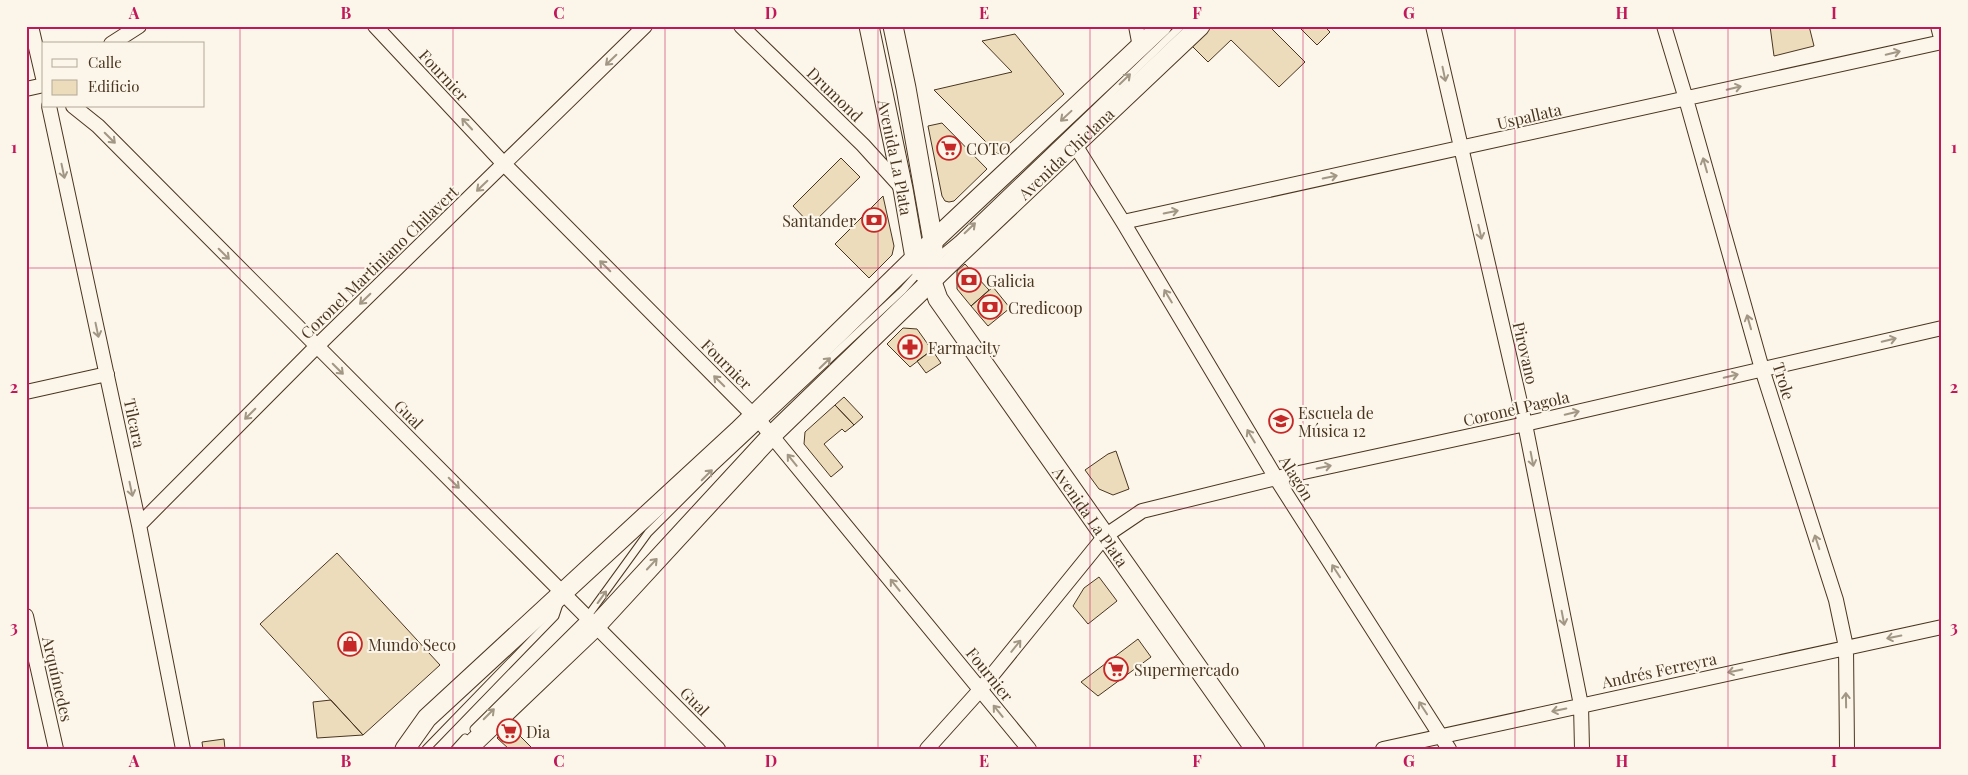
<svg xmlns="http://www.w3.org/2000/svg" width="1968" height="775" viewBox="0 0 1968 775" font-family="'Playfair Display',serif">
  <rect width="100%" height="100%" fill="#fbf6e9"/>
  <!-- building -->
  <path fill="#ecdcbc" stroke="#4a3520" d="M1210,26H1269L1305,62L1279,87L1231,40L1208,62L1191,45Z
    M1298,26H1324L1330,32L1317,45Z
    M1770,26H1809L1814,46L1774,56Z
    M1015,34L1064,94L998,154L934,90L1012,72L982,41Z
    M942,123L987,169L954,201L949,202L945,201L942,196L928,126Z
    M841,158L860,177L811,225L793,206Z
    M883,196L894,246L892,255L869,278L835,244Z
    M965,264L989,290L971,306L957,289V271Z
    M993,287L1010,308L988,326L971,306Z
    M903,328L917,329L932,350L910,367L887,344Z
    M932,350L941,363L926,373L917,361Z
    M844,397L863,417L854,425L835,405Z
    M835,405L854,425L845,432L842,429L824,444L843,467L831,477L804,444L805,432Z
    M1116,451L1129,489L1113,495L1099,489L1085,470L1108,454Z
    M337,553L440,665L363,735L260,624Z
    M1099,577L1117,601L1088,624L1073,606L1084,588Z
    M1138,639L1151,657L1098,696L1081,682Z
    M331,700L363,735L317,738L313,702Z
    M509,725L533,749H509L497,738Z
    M224,739L225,749H203L202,742Z"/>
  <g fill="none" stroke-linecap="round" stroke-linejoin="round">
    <!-- service casing -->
    <g stroke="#4a3520" stroke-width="9">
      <path id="service" d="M935,259L958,240L1181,26
        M474,729L587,617L648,533L713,468L903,290L921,270
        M426,749L555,616L559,604
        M455,749L465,738"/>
    </g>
    <!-- minor casing -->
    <g stroke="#4a3520" stroke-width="16">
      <path id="minor" d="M31,26L44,82
        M375,26L504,164L762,424L1029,749
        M741,26L863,145L903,189
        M1136,26L1140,47
        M1433,26L1525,424L1581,705L1582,749
        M1664,26L1686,99L1762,369L1836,600L1846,647L1847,749
        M1938,26L1942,42
        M111,44L139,26
        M26,89L44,85
        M49,106L139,525L183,749
        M73,106L98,126C304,335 512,541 718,749
        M1075,145L1123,222L1276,478L1449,749
        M1123,222L1942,42
        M26,392L107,374
        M139,525L316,347L645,26
        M26,616L56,749
        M927,749L980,690L1105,536L1142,511L1276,478L1525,424L1942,328
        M1383,749L1942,627"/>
    </g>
    <!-- secondary casing -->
    <g stroke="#4a3520" stroke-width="21">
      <g id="secondary">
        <path id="s1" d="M869,26L903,189L915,258L921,270L932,282L938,299L1255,749"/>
        <path d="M893,26L906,88L933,241L932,282"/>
        <path d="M405,749L427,718L738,431L915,258L1162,26"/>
        <path id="s2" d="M467,749L596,626L772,435L957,256L1200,26"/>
      </g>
    </g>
    <!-- service -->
    <use href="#service" stroke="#fbf6e9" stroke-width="7"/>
    <!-- minor -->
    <use href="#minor" stroke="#fbf6e9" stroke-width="14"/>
    <!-- secondary -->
    <use href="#secondary" stroke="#fbf6e9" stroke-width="19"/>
  </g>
  <!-- one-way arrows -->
  <defs><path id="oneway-shaft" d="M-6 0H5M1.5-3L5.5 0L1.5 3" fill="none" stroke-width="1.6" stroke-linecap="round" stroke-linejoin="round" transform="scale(1.25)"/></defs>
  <g stroke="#a29684">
    <use href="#oneway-shaft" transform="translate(1893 53) rotate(-13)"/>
    <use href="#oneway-shaft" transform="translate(611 60) rotate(136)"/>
    <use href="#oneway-shaft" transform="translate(1444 74) rotate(78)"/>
    <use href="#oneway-shaft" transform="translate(1125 79) rotate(-44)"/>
    <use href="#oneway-shaft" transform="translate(1734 88) rotate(-13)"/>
    <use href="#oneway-shaft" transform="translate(1066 116) rotate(137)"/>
    <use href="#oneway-shaft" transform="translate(467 124) rotate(-133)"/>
    <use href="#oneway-shaft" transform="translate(110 138) rotate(45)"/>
    <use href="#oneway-shaft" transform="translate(1705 165) rotate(-106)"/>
    <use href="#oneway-shaft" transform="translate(63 171) rotate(78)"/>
    <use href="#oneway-shaft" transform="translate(1330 177) rotate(-12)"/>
    <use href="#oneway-shaft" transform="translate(482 186) rotate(136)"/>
    <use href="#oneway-shaft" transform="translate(1171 212) rotate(-12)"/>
    <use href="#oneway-shaft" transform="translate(970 228) rotate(-44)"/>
    <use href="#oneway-shaft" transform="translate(1480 232) rotate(77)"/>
    <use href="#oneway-shaft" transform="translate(224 254) rotate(45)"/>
    <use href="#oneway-shaft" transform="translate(605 266) rotate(-135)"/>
    <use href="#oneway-shaft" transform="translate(1168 296) rotate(-121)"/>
    <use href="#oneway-shaft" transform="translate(365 299) rotate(136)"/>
    <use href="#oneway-shaft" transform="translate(1749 322) rotate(-106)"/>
    <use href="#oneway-shaft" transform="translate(97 330) rotate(78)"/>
    <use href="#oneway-shaft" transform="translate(1889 340) rotate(-13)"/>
    <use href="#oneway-shaft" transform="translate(825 363) rotate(-44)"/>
    <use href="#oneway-shaft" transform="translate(338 369) rotate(45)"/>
    <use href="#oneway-shaft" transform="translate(1731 376) rotate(-13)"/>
    <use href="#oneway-shaft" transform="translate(719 381) rotate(-135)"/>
    <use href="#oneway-shaft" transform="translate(1572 413) rotate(-13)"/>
    <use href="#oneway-shaft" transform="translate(250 414) rotate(135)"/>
    <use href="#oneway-shaft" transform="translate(1251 436) rotate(-121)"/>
    <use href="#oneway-shaft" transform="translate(1532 459) rotate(79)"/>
    <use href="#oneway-shaft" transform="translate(792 460) rotate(-129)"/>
    <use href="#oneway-shaft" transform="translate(1324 467) rotate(-12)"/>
    <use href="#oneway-shaft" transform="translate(707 475) rotate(-45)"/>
    <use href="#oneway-shaft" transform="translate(454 483) rotate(45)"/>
    <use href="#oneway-shaft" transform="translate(131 489) rotate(78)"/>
    <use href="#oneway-shaft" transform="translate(1817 542) rotate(-108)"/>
    <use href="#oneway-shaft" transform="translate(652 564) rotate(-47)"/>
    <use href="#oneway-shaft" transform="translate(1336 571) rotate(-123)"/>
    <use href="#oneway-shaft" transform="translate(895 585) rotate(-129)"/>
    <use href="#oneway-shaft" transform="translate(602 597) rotate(-54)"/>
    <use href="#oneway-shaft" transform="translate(1563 618) rotate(79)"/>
    <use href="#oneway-shaft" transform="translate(1894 637) rotate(169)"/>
    <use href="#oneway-shaft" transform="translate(1016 646) rotate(-51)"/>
    <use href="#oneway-shaft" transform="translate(1735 671) rotate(168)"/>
    <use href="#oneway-shaft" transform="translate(1846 700) rotate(-91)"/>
    <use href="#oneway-shaft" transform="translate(1423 708) rotate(-123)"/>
    <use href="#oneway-shaft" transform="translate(1559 710) rotate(168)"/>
    <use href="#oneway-shaft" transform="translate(998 711) rotate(-129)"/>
    <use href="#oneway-shaft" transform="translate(489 714) rotate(-45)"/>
  </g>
  <!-- grid -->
  <path fill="none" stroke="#c2185b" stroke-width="1" stroke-opacity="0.55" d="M240,26V749M453,26V749M665,26V749M878,26V749M1090,26V749M1303,26V749M1515,26V749M1728,26V749M26,268H1942M26,508H1942"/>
  <!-- icons -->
  <defs>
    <g id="supermarket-ring" transform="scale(1.25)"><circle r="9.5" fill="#fbf6e9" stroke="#c62828" stroke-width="1.5"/><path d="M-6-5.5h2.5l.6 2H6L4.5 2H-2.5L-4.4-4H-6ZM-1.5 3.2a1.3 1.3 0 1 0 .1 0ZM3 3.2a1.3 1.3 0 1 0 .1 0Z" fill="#c62828"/></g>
    <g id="bank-ring" transform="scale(1.25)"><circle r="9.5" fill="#fbf6e9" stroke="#c62828" stroke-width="1.5"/><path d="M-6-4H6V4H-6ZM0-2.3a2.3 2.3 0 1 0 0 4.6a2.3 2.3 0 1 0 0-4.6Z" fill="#c62828"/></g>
    <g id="pharmacy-ring" transform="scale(1.25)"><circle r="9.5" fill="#fbf6e9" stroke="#c62828" stroke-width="1.5"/><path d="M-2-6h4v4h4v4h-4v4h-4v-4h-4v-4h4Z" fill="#c62828"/></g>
    <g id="school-ring" transform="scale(1.25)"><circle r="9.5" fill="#fbf6e9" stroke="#c62828" stroke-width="1.5"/><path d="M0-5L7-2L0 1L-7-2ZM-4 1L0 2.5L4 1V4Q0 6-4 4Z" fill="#c62828"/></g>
    <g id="shop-ring" transform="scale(1.25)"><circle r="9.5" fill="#fbf6e9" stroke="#c62828" stroke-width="1.5"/><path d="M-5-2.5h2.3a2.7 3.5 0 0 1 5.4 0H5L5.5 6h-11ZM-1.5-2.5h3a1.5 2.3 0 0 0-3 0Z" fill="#c62828"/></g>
  </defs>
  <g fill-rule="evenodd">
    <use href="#supermarket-ring" x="949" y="148"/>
    <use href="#bank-ring" x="874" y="220"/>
    <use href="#bank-ring" x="969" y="280"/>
    <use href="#bank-ring" x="990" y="307"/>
    <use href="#pharmacy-ring" x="910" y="347"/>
    <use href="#school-ring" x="1281" y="421"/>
    <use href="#shop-ring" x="350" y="644"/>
    <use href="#supermarket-ring" x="1116" y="669"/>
    <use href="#supermarket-ring" x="509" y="731"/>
  </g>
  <g text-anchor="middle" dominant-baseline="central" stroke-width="4" stroke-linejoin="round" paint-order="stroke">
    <!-- street labels -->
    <g font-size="16" fill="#4a3520" stroke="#fbf6e9">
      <text transform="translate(444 75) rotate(47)">Fournier</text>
      <text transform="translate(835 94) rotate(44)">Drumond</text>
      <text transform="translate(1529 116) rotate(-13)">Uspallata</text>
      <text stroke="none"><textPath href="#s2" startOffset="845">Avenida Chiclana</textPath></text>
      <text stroke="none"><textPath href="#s1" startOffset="134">Avenida La Plata</textPath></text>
      <text transform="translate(379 262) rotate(-44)">Coronel Martiniano Chilavert</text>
      <text transform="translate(1526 353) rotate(77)">Pirovano</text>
      <text transform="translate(727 364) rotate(45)">Fournier</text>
      <text transform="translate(1784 381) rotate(73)">Trole</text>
      <text transform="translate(1516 408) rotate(-13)">Coronel Pagola</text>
      <text transform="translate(409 414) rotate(45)">Gual</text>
      <text transform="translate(135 423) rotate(78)">Tilcara</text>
      <text transform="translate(1297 478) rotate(58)">Alagón</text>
      <text stroke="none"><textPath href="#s1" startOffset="550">Avenida La Plata</textPath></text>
      <text transform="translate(1659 670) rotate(-12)">Andrés Ferreyra</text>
      <text transform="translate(990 674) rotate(51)">Fournier</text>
      <text transform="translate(58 679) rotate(77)">Arquímedes</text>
      <text transform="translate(695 701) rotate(45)">Gual</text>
    </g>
    <!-- poi labels -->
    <g font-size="16" fill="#4a3520" stroke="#fbf6e9" text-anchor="start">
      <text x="966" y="148">COTO</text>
      <text x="856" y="220" text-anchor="end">Santander</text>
      <text x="986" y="280">Galicia</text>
      <text x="1008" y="307">Credicoop</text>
      <text x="928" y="347">Farmacity</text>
      <text x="1298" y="412">Escuela de<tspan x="1298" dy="18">Música 12</tspan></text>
      <text x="368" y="644">Mundo Seco</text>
      <text x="1134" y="669">Supermercado</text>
      <text x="526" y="731">Dia</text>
    </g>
  </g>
  <!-- border -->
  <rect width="1968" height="775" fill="none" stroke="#fbf6e9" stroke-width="55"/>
  <!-- legend -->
  <rect x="42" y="42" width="162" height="65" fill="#fbf6e9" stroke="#b4a999"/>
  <rect x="52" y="59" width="25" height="8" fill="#fbf6e9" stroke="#b4a999"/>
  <text x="88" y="68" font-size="15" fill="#4a3520">Calle</text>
  <rect x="52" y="80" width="25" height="15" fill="#ecdcbc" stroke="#b4a999"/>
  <text x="88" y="92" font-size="15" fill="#4a3520">Edificio</text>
  <rect x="28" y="28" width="1912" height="720" fill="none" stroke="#c2185b" stroke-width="2"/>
  <g font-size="16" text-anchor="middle" font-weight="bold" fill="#c2185b">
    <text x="134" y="19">A</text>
    <text x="346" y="19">B</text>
    <text x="559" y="19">C</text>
    <text x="771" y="19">D</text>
    <text x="984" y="19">E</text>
    <text x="1197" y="19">F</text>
    <text x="1409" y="19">G</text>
    <text x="1622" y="19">H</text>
    <text x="1834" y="19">I</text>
    <text x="14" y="153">1</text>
    <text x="1954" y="153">1</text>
    <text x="14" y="393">2</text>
    <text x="1954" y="393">2</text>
    <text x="14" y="633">3</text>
    <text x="1954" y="633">3</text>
    <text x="134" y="767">A</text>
    <text x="346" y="767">B</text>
    <text x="559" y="767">C</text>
    <text x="771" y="767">D</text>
    <text x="984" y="767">E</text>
    <text x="1197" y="767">F</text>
    <text x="1409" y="767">G</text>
    <text x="1622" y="767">H</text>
    <text x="1834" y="767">I</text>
  </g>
</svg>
